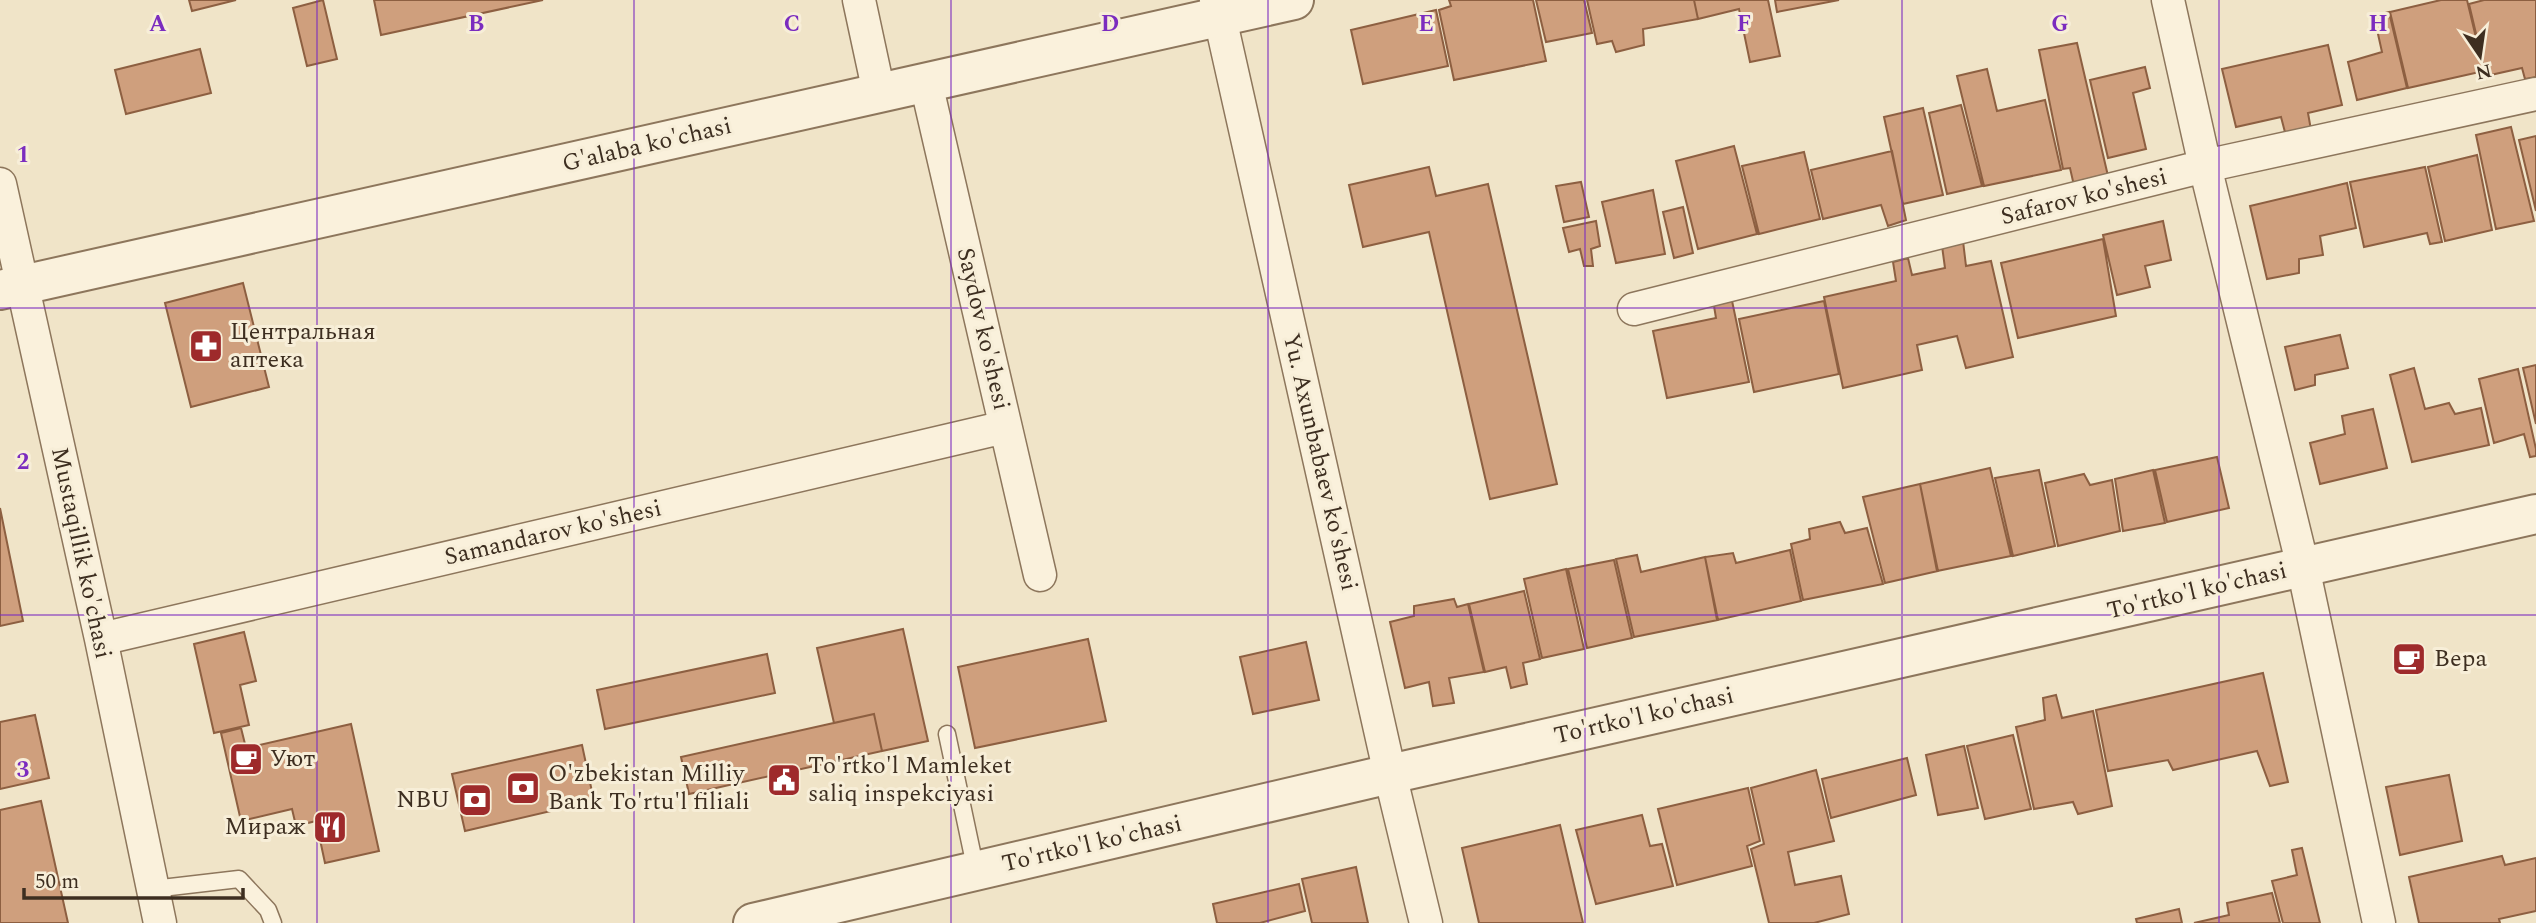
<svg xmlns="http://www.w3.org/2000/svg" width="2536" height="923" viewBox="0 0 2536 923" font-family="Spectral,serif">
  <rect width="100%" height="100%" fill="#f0e4c8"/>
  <!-- building -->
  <path fill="#cf9f7d" stroke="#8d5f41" stroke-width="2" d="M189,0H236L192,11Z
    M323,0L337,59L307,66L293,8Z
    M374,0H543L381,35Z
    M1449,0H1533L1546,61L1454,80L1439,10L1451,6Z
    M1536,0H1584L1592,33L1546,42Z
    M1587,0H1694L1698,19L1643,29L1644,45L1616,52L1612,41L1597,44Z
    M1694,0H1768L1780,56L1750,62L1739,9L1698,19Z
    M1775,0H1839L1777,12Z
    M2441,0H2467L2484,71L2408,88L2390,12Z
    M2484,0H2536V77L2525,79L2522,68L2486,76L2469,4Z
    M1436,10L1448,66L1363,84L1351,30Z
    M2389,12L2407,88L2357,100L2348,62L2382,52L2374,16Z
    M2077,43L2108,176L2075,190L2070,168L2063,169L2039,50Z
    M2328,45L2342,105L2308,113L2311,130L2286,136L2281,117L2236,127L2222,69Z
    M200,49L211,93L126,114L115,70Z
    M2145,67L2150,88L2133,93L2146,149L2108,158L2090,80Z
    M1987,69L1997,111L2045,100L2061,170L1984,186L1957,76Z
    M1961,105L1982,186L1947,194L1929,113Z
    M1923,108L1943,195L1903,204L1884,117Z
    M2511,127L2534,221L2496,229L2476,135Z
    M2536,136V211L2519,140Z
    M1734,146L1757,234L1698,249L1676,161Z
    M1892,151L1906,220L1888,226L1881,205L1823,219L1811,170Z
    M1804,152L1820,219L1759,234L1742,166Z
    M2477,155L2492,230L2445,241L2428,167Z
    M1429,167L1436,196L1488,184L1557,484L1490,499L1429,232L1363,247L1349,185Z
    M2425,167L2442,242L2430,244L2427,233L2364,247L2350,182Z
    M1581,182L1589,217L1564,222L1556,186Z
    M2347,183L2356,228L2320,236L2323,255L2299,259V273L2267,279L2250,206Z
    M1653,190L1665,254L1616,263L1602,202Z
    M1683,207L1693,253L1674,258L1663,212Z
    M1596,221L1600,246L1591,249L1593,266H1584L1580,249L1569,252L1563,228Z
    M2163,221L2171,260L2145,266L2150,287L2117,295L2103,235Z
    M2103,239L2116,316L2018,338L2001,263Z
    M1963,241L1966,266L1991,261L2013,357L1966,368L1957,336L1917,345L1922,370L1843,388L1824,297L1896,281L1893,262L1908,258L1912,275L1945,268L1942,246Z
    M243,283L269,387L191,407L165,303Z
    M1731,296L1749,382L1667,398L1653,331L1716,318L1713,300Z
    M1824,301L1839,374L1754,392L1739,319Z
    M2340,335L2348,368L2315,375V385L2295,390L2285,347Z
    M2536,365V424L2523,368Z
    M2414,368L2425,409L2449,403L2455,414L2481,408L2489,445L2412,462L2390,375Z
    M2518,369L2536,449V456L2530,457L2524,434L2494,443L2479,379Z
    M2373,409L2387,468L2320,484L2310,443L2345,434L2342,416Z
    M2217,457L2229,508L2167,522L2155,470Z
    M1990,468L2011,556L1937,571L1920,484Z
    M2039,470L2055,546L2013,556L1995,478Z
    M2153,470L2165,523L2123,531L2115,479Z
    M2084,474L2090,485L2112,480L2120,531L2058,546L2045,483Z
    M1920,484L1938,571L1885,583L1863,497Z
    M0,508L23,621L0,626Z
    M1840,522L1845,533L1867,528L1883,584L1803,600L1791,544L1810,539L1809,529Z
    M1790,550L1801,601L1717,620L1705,557L1733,553L1736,563Z
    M1637,555L1641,572L1705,557L1718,620L1634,637L1616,559Z
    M1614,560L1632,638L1587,648L1568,569Z
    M1566,569L1584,649L1542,658L1524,579Z
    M1524,591L1540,659L1523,663L1527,684L1511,688L1506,667L1485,672L1469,604Z
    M1454,599L1457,607L1468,604L1484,672L1449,678L1454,703L1433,706L1429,682L1405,688L1390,622L1414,616V606Z
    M903,629L928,741L882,751L874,714L834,723L817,648Z
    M244,632L256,681L240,685L249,725L214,733L194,644Z
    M1088,639L1106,721L975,748L958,667Z
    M1306,642L1319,700L1253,714L1240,657Z
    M767,654L775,693L605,729L597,690Z
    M2263,673L2288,782L2270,786L2257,751L2173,770L2168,760L2108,771L2096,710Z
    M2056,695L2062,718L2093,711L2112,806L2078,814L2073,802L2034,809L2016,727L2045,720L2043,698Z
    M874,714L882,751L689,794L681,757Z
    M35,715L49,778L0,789V722Z
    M351,724L379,851L325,863L316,821L296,826L292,809L241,821L221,733L241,728L246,748Z
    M2013,735L2031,809L1985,819L1967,746Z
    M582,745L594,801L465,831L452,774Z
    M1964,746L1978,808L1938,815L1926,755Z
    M1907,758L1916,795L1831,818L1822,779Z
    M1816,770L1834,841L1788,852L1795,885L1841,876L1849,914L1814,923H1769L1751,849L1764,844L1751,788Z
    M2449,775L2462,841L2400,855L2386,787Z
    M1748,788L1760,841L1747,846L1752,866L1677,885L1658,809Z
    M41,801L68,923H0V810Z
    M1642,815L1650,846L1662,844L1673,886L1596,904L1576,830Z
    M1560,825L1583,923H1479L1462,848Z
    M2302,848L2320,923H2283L2272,881L2297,875L2292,850Z
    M2502,856L2505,865L2536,858V911L2499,919L2500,923H2419L2409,877Z
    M1356,867L1368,923H1312L1302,879Z
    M1299,884L1305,911L1260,923H1217L1213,904Z
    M2272,893L2280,923H2194L2229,915L2227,903Z
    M2179,909L2182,923H2137L2136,919Z"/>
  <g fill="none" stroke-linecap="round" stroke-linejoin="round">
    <!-- service casing -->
    <g stroke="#8d765c" stroke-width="19">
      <path id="service" d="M947,734L976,871
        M153,889L239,879L268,910L273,923"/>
    </g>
    <!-- minor casing -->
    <g stroke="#8d765c" stroke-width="35">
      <path id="minor" d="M859,0L879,93
        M1216,0L1390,774L1426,923
        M2168,0L2205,166L2303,567L2379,923
        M926,83L1040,575
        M0,184L101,639L160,923
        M1634,309L2205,166L2536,94
        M101,639L1005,427"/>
    </g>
    <!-- tertiary casing -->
    <g stroke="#8d765c" stroke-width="42">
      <path id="tertiary" d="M0,290L1294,0
        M753,923L1390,774L2536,514"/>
    </g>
    <!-- service -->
    <use href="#service" stroke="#faf1dc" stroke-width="16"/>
    <!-- minor -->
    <use href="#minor" stroke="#faf1dc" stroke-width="32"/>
    <!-- tertiary -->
    <use href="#tertiary" stroke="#faf1dc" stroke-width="38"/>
  </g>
  <!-- grid -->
  <path fill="none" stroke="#7b2cbf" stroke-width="2" stroke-opacity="0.55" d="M317,0V923M634,0V923M951,0V923M1268,0V923M1585,0V923M1902,0V923M2219,0V923M0,308H2536M0,615H2536"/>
  <!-- icons -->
  <defs>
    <g id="pharmacy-square" transform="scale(1.75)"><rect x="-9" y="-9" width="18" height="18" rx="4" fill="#9e2a2b" stroke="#f7eed8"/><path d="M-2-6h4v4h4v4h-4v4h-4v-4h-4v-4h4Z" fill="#fff"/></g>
    <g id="cafe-square" transform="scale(1.75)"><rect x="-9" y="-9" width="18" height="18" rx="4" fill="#9e2a2b" stroke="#f7eed8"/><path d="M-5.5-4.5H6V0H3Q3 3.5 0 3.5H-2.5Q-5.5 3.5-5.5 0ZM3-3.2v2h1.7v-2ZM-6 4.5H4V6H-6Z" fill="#fff"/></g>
    <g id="civic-square" transform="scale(1.75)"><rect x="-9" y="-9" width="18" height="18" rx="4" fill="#9e2a2b" stroke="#f7eed8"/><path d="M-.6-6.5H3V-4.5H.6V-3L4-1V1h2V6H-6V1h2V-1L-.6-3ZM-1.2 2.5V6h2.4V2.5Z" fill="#fff"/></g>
    <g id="bank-square" transform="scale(1.75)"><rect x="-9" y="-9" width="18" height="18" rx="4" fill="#9e2a2b" stroke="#f7eed8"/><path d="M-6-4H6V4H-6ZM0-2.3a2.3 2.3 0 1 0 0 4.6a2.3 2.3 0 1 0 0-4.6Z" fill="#fff"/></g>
    <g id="restaurant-square" transform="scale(1.75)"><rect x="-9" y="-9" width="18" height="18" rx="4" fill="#9e2a2b" stroke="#f7eed8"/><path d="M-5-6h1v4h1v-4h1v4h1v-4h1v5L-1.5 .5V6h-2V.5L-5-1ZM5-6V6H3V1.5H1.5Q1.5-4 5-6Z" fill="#fff"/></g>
  </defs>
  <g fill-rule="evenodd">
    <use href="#pharmacy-square" x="206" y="346"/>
    <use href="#cafe-square" x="2409" y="659"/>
    <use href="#cafe-square" x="246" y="759"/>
    <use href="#civic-square" x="784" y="780"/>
    <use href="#bank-square" x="523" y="788"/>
    <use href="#bank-square" x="475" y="800"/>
    <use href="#restaurant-square" x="330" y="827"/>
  </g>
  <g text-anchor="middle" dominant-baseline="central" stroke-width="6" stroke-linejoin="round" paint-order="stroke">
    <!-- street labels -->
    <g font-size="24" fill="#3d2e20" stroke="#f7eed8">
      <text transform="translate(647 145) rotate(-13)">G'alaba ko'chasi</text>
      <text transform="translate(2084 197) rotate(-14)">Safarov ko'shesi</text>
      <text transform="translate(983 329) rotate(77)">Saydov ko'shesi</text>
      <text transform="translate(1320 462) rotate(77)">Yu. Axunbabaev ko'shesi</text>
      <text transform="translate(553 533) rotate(-13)">Samandarov ko'shesi</text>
      <text transform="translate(81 553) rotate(78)">Mustaqillik ko'chasi</text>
      <text transform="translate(2197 591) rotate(-13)">To'rtko'l ko'chasi</text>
      <text transform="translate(1644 716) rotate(-13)">To'rtko'l ko'chasi</text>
      <text transform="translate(1092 844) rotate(-13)">To'rtko'l ko'chasi</text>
    </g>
    <!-- poi labels -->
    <g font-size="24" fill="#3d2e20" stroke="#f7eed8" text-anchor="start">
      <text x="230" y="332">Центральная<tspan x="230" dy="28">аптека</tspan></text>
      <text x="2434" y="659">Вера</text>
      <text x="270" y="759">Уют</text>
      <text x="808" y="766">To'rtko'l Mamleket<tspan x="808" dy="28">saliq inspekciyasi</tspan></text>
      <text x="548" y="774">O'zbekistan Milliy<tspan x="548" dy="28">Bank To'rtu'l filiali</tspan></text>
      <text x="450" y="800" text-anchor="end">NBU</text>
      <text x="306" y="827" text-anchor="end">Мираж</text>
    </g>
  </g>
  <g font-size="23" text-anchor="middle" font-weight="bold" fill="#7b2cbf" stroke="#f7eed8" stroke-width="6" stroke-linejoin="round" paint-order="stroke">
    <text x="158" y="31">A</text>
    <text x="476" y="31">B</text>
    <text x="792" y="31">C</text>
    <text x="1110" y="31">D</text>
    <text x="1426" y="31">E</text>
    <text x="1744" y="31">F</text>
    <text x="2060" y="31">G</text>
    <text x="2378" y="31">H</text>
    <text x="23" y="162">1</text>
    <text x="23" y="469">2</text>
    <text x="23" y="777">3</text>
  </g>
  <!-- north arrow -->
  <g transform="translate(2480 56) rotate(167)" stroke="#f7eed8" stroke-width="5" paint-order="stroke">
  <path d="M0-5L12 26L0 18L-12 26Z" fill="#3d2e20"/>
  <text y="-10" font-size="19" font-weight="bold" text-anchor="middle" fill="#3d2e20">N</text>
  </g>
  <!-- scale -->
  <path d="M24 888v10h219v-10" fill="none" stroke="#3d2e20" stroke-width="3.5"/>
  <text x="35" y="888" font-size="21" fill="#3d2e20" stroke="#f7eed8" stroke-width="5" paint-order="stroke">50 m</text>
</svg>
